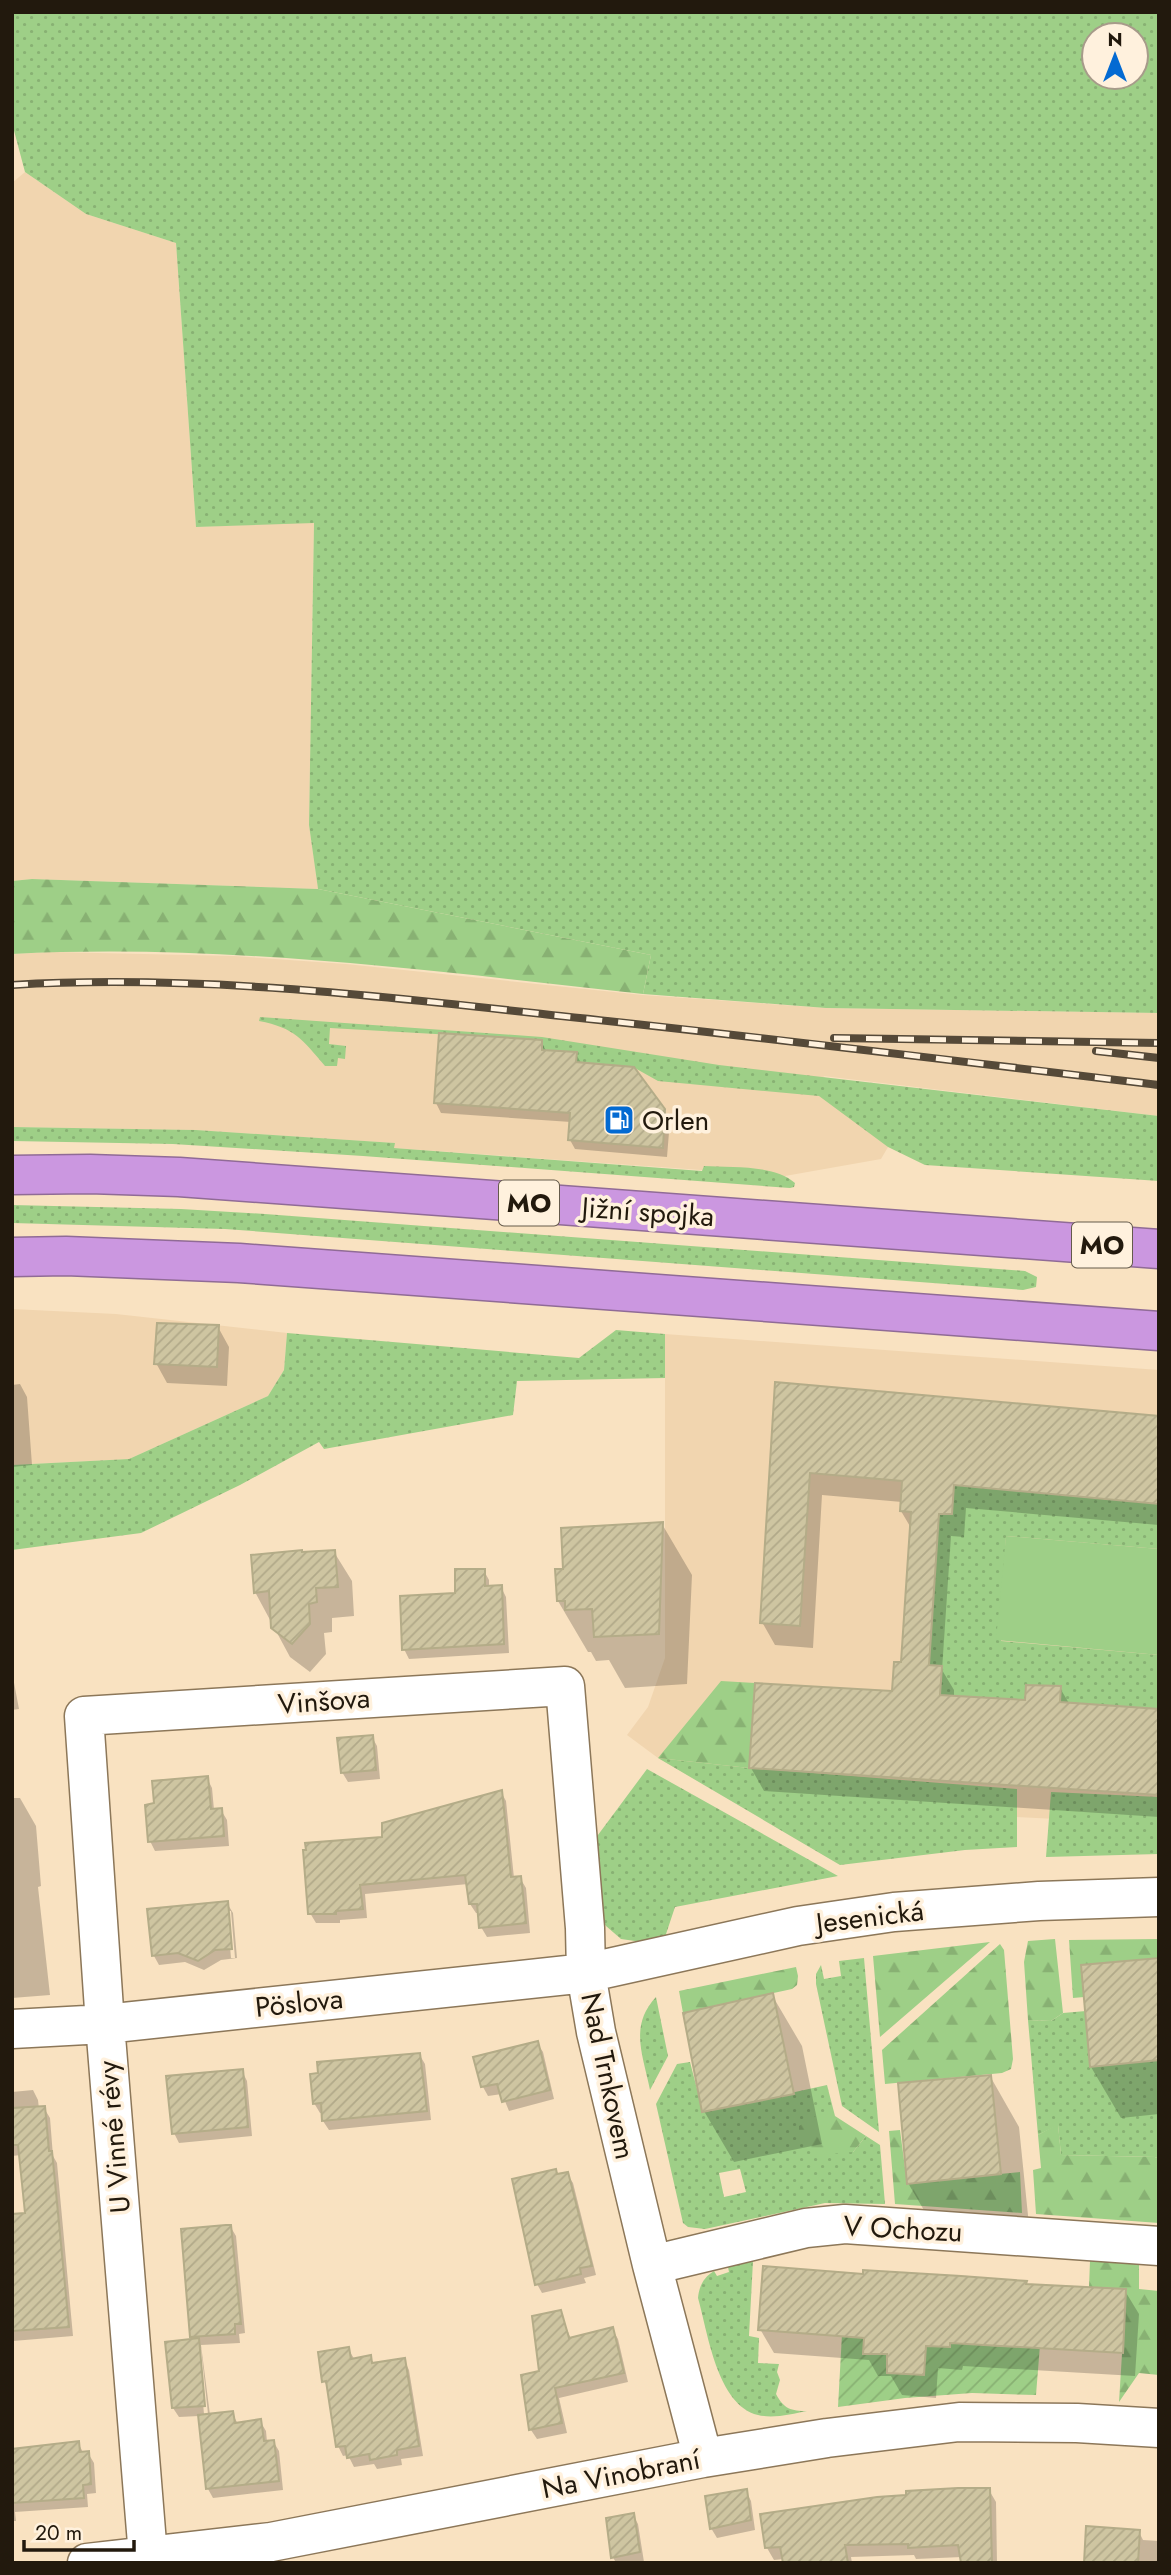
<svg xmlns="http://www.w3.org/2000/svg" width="1171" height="2575" viewBox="0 0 1171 2575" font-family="Jost,sans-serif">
  <defs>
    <pattern id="grass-dots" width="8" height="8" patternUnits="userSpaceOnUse" patternTransform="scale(1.75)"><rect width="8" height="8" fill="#9ecf87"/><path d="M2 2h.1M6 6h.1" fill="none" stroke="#88b173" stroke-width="1.8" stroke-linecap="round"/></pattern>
    <pattern id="forest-firs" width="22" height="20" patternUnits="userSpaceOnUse" patternTransform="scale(1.75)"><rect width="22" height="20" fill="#9ecf87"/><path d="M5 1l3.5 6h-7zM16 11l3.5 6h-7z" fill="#88b173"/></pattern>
    <pattern id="garden-furrows" width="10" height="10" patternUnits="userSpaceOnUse" patternTransform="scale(1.75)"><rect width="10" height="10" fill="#9ecf87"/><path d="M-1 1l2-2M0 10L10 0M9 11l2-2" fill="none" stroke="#88b173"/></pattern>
    <pattern id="building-hatch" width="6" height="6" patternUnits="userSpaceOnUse" patternTransform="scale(1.75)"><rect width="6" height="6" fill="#cec5a1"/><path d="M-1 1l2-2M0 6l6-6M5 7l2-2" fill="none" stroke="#b1a989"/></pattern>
  </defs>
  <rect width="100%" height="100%" fill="#f9e2c1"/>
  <!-- built -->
  <path fill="#f1d5af" d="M25,172L86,214L176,243L196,527L314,522L309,825L318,889L32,879L12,881V183Z
    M53,952L234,956L346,964L643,995L826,1008L1159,1013V1116L823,1076L830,1081L888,1147L881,1159L785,1176L394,1148V1143L196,1130L12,1127V954Z
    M12,1309L116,1314L287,1333L284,1370L268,1396L129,1459L12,1465Z
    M665,1334L1159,1370V1824L978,1815L805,1836L712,1789L658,1758L627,1735L648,1707L665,1658Z"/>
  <!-- grass -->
  <path fill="url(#grass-dots)" fill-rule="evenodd" d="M12,12H1159V1013L826,1008L643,994L651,955L318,889L309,825L314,523L196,527L176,243L86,214L25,172L12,123ZM1094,35H1136V77H1094Z
    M260,1017L542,1037L719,1065L1159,1116V1181L925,1165L888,1147L819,1096L658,1081L633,1067L576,1062V1052L542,1050V1040L330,1028L329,1044L346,1046L345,1059L338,1058L337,1066H325C302,1039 295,1028 259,1021Z
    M12,1127L196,1130L395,1143L394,1148L702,1171L704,1166C731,1168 774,1164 795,1183L794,1187L790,1188L363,1156L173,1144L12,1141Z
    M12,1205L181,1209L265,1214L1025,1271L1037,1277L1036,1287L1023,1290L225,1229L12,1223Z
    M616,1330L665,1334V1378L517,1381L513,1415L324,1449L319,1442L240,1485L141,1533L12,1550V1465L129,1459L268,1396L284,1370L287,1333L579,1358Z
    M941,1484L1159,1504V1549L1006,1536L1001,1641L1159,1655V1709L1060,1702L1061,1686L1026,1685L1025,1700L927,1694L941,1678L942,1666L929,1665L939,1514H952L953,1500Z
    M658,1758L749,1768L1017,1789V1847L965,1850L840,1865Z
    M647,1769L838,1876L675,1907L665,1937L642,1942L621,1939L606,1926L592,1907L595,1839Z
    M1051,1792L1159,1797V1854L1046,1857Z
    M864,1958L879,2132L842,2106L816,1984V1974L821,1965L824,1979L841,1976L839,1961Z
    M656,1997L668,2056L650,2090C643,2055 629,2026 656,1997Z
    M1086,2011L1090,2067L1159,2060V2159L1155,2157L1061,2155L1058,2125L1038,2135L1028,2020L1051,2021L1063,2013Z
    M690,2062L703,2112L827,2085L835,2116H816L853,2152L866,2136L880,2145L885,2204L825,2203L705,2229L688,2227L683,2223L656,2104L677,2064ZM740,2169L746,2192L724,2197L719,2173Z
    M753,2261L749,2336L759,2338L758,2363L779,2364L777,2372L780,2380L776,2394C784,2409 791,2411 807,2411C792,2414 773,2419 758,2415C717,2405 708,2333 698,2298C699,2286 704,2277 714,2271L717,2276L729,2272L728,2267Z"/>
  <!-- forest -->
  <path fill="url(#forest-firs)" d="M32,879L318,889L651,955L643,994C434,971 222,943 12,954V881Z
    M721,1681L755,1683L749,1768L658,1758Z
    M1055,1939L1063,2013L1051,2021L1028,2020L1024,1962L1028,1941Z
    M1159,1939V1958L1081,1965L1084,1997L1073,1998L1069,1940Z
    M990,1942L880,2037L873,1956Z
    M1000,1944L1004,1950L1013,2059L1011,2069L1002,2073L885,2084L882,2050Z
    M796,1967L798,1976L797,1985L792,1989L683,2013L679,1991Z
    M816,2116H835L866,2136L853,2152L817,2155L799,2141V2126Z
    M1058,2124L1061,2155L1155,2157L1159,2159V2223L1036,2214L1033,2170L1041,2168L1038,2135Z
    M900,2130L907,2183L1020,2172L1022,2213L895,2204L889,2131Z
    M1090,2261L1139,2264V2289L1159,2291V2375L1139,2373L1119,2402L1126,2290L1089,2287Z"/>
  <!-- garden -->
  <path fill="url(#garden-furrows)" d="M842,2334L864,2338V2353L887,2354V2373L923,2375L926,2342L930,2346L949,2347L950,2343L957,2344L958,2340L989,2342V2346C1006,2347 1022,2347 1040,2345L1036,2395L972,2393L905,2398L838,2407Z"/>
  <!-- pitch -->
  <path fill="#9ecf87" d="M1006,1536L1159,1549V1655L996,1640Z"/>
  <!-- shadow -->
  <path fill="#0003" fill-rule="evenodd" d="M541,1042L547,1052L576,1054L581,1063L664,1110L670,1120L667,1157L575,1149L570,1140L571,1122L441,1113L436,1103Z
    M218,1327L229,1347L227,1386L167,1383L156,1363Z
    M20,1384L27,1397L32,1465L12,1467V1385Z
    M777,1384L1159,1417V1525L966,1508L964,1537L951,1536L942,1670L954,1690V1697L1027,1702L1060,1688L1070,1705L1159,1710V1817L764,1791L751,1768L894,1693L902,1664L911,1528L901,1511L902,1502L822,1495L813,1648L775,1645L762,1622Z
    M662,1524L692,1575L687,1684L625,1688L609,1660L596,1661L591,1652H588L558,1601L565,1571Z
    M334,1552L352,1581L354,1616L332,1618V1632L324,1633L326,1654L310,1672L290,1657L255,1592Z
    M484,1571L489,1580V1588L501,1587L506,1597L509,1653L409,1659L404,1649Z
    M12,1672L19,1709L12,1710Z
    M372,1737L377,1746L380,1779L348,1782L342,1772Z
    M207,1778L212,1788L214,1810H221L227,1820L229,1846L155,1851L150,1841L156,1805Z
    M501,1792L506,1801L514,1878H520L526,1888L530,1933L487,1937L481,1927L479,1913H476L470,1904L468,1884L365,1894L367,1918L340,1920V1923H316L310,1913L384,1839Z
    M12,1798H20L36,1826L41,1886L38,1887L50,1995L12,1998Z
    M227,1903L233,1913L237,1958L221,1960L204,1970L185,1962L159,1965L154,1956L149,1910ZM227,1911H231L235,1958H231Z
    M1159,1960V2114L1121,2118L1091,2067Z
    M772,1995L802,2046L822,2144L734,2162L704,2111Z
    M537,2043L543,2052L554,2099L509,2111L502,2094L488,2096L483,2087L476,2058Z
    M419,2054L425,2064L431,2120L329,2130L323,2121V2113H320L314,2103L320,2075Z
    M242,2071L247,2081L252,2136L179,2143L174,2133Z
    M990,2076L1019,2127L1029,2225L938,2234L908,2183Z
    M33,2090L38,2100L39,2109L44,2108L50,2118L53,2156L57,2163L73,2336L13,2341L12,2216L27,2215L21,2155L12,2156V2092Z
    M555,2171L558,2176L567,2174L573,2183L596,2275L584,2278L586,2283L542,2293L537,2284Z
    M230,2226L236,2236L245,2333L239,2334L240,2343L201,2345L210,2415L232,2413L238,2424L260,2421L266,2431L267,2442L273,2441L279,2451L283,2490L213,2498L208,2489L199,2416L179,2417L173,2408L194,2340L192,2336ZM198,2348H201L208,2414H204Z
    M864,2276L1026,2283L1028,2286L1125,2291L1139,2314L1135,2376L963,2366L962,2370L938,2368L936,2398L902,2395L891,2376H878L869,2360L774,2353L760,2329Z
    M560,2312L571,2339L612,2329L618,2339L628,2382L559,2398L567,2433L537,2439L531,2430L523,2376L541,2372Z
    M348,2349L355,2360L370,2357L374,2364L404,2360L409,2370L423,2456L401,2459L402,2465L377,2469L374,2464L354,2467L348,2455L343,2456L338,2446L329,2389L324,2381Z
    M78,2443L84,2454L88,2453L94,2463L96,2493L87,2494L88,2507L15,2512L16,2521H12V2451Z
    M989,2490L996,2502L997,2563H963L962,2557L916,2559L914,2555L851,2557L852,2563H784V2559L774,2560L767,2548L762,2516Z
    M746,2491L751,2501L755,2530L717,2538L711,2528Z
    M633,2515L638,2524L644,2562L616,2563L613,2557Z
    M1139,2532L1143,2540L1159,2541V2563H1087Z"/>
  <!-- building -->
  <path fill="url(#building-hatch)" stroke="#b4ac88" stroke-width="2" d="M439,1033L542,1040V1050L577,1052L576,1062L634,1067L665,1109L663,1148L568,1140L570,1113L434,1103Z
    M157,1323L219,1325L217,1367L154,1364Z
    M775,1382L1159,1416V1504L954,1485L952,1514H939L929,1665L942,1666L940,1695L1025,1700L1026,1685L1061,1686L1060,1702L1159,1709V1795L749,1768L755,1683L892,1691L894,1662H901L911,1512L900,1511L902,1481L810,1473L800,1626L760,1623Z
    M663,1522L659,1634L594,1637L592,1609L565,1610V1601H557L555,1569H563L561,1528Z
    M302,1550V1552L335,1550L338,1587L316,1588L317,1602L309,1604L310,1624L292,1644L271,1628L269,1591L254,1593L251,1555Z
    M455,1569H485V1586L502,1585L504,1644L402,1650L400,1596L455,1593Z
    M373,1735L376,1770L341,1773L337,1738Z
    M208,1776L211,1809L222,1808L224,1836L148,1842L145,1805L154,1803L152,1781Z
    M502,1790L511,1877L521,1876L526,1923L479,1928L477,1904H469L465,1875L360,1885L363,1909L336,1911V1914H308L303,1850H306L305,1843L382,1837V1823Z
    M228,1901L232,1949L215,1950L198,1961L178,1953L152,1956L147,1909Z
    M1159,1958V2060L1090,2067L1081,1965Z
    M773,1993L794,2094L702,2112L683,2013Z
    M538,2041L550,2090L502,2102L497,2084L481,2087L473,2057Z
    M420,2053L427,2111L322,2121L321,2103L313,2104L310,2074L318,2073L317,2062Z
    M243,2069L248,2127L172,2134L166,2076Z
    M991,2075L1001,2174L907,2184L898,2083Z
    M45,2106L49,2151H52L69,2327L12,2331V2214L25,2213L18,2145H12V2108Z
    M556,2169L557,2174L568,2172L592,2266L580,2268L581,2274L535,2285L512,2179Z
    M226,2225H231L241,2324H235V2334L190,2337L181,2229Z
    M763,2266L863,2274V2270L961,2276L1027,2281L1026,2284L1126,2289L1123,2353L950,2343V2347L926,2346L924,2375L887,2373V2354H863L864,2338L758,2330Z
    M561,2310L569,2338L613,2327L624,2373L555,2388L562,2423L529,2430L521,2375L539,2371L532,2316Z
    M199,2338L205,2406L172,2408L165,2342Z
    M349,2347L351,2359L371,2355L372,2363L405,2358L419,2446L397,2450V2455L370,2460L369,2454L347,2458L345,2446L336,2447L326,2381L322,2382L318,2352Z
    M233,2411L235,2423L261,2419L264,2441L274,2440L279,2481L206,2489L198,2415Z
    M79,2441L80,2452L89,2451L91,2484L83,2485L84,2498L12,2503V2449Z
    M958,2488H990L992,2563H961L958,2545L908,2548V2544L845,2545L848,2563H783L780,2547L765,2548L760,2514L877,2497L906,2495V2491Z
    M747,2489L751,2520L710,2529L705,2496Z
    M634,2513L640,2552L611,2558L606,2518Z
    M1086,2526L1140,2530L1138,2563H1084Z"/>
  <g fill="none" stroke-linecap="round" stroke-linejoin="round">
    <!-- street casing -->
    <g stroke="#8c7759" stroke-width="41">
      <path id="street" d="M12,2029L105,2024L586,1973L798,1926L894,1912L1039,1901L1159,1897
        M652,2265L806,2228L845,2224L1159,2246
        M148,2556L105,2024L84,1716L565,1686L585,1928L586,1973L596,2032L652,2265L703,2458
        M87,2563L271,2542L703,2458L827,2438L959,2422L1077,2423L1159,2428"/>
    </g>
    <!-- highway casing -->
    <g stroke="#906b96" stroke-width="41">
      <path id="highway" d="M12,1175L90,1174L179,1177L1159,1249
        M12,1257L66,1256L239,1263L1159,1331"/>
    </g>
    <!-- street -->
    <use href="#street" stroke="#fff" stroke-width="38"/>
    <!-- highway -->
    <use href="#highway" stroke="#cb97e0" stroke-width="38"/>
    <!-- rail casing -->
    <g stroke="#554938" stroke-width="8">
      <path id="rail" d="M12,985C196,974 379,996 561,1016C760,1037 959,1061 1159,1085
        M834,1038L1159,1043
        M1096,1051L1159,1058"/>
    </g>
    <!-- rail -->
    <use href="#rail" stroke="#fff1dd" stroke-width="5" stroke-dasharray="16" stroke-linecap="butt"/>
  </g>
  <!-- icons -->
  <defs>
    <g id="fuel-square" transform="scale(1.575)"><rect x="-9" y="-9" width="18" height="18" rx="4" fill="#036ad2" stroke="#fff1dd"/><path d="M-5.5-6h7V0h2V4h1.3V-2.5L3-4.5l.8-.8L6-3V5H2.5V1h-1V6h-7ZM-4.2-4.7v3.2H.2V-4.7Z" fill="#fff"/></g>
  </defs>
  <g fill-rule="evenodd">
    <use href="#fuel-square" x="619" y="1120"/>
  </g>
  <g text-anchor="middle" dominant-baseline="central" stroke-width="7" stroke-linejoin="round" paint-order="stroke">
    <!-- shield labels -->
    <g fill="#fff1dd" stroke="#645a4b" stroke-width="2">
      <rect x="499" y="1180.5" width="60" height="45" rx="5"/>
      <rect x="1072" y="1222.5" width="60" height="45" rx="5"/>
    </g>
    <g font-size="26" font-weight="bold" fill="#22190d">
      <text x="529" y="1203">MO</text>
      <text x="1102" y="1245">MO</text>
    </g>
    <!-- poi labels -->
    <g font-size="28" fill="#22190d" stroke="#fff1dd" text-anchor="start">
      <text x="642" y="1120">Orlen</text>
    </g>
    <!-- street labels -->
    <g font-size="28" fill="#22190d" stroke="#fff1dd">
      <text transform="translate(648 1212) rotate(4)">Jižní spojka</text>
      <text transform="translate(324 1701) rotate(-4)">Vinšova</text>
      <text transform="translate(870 1917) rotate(-7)">Jesenická</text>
      <text transform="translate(299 2003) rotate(-6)">Pöslova</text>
      <text transform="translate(608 2076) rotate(78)">Nad Trnkovem</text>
      <text transform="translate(114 2137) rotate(-95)">U Vinné révy</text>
      <text transform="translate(903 2229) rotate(3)">V Ochozu</text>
      <text transform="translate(621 2474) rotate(-11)">Na Vinobraní</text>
    </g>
  </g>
  <!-- border -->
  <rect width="1171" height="2575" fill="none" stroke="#22190d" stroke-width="28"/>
  <!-- north arrow -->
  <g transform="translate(1115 56)"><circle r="33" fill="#fff1dd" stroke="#a79b8a" stroke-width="2"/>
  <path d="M0-5L12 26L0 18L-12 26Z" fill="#036ad2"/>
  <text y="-10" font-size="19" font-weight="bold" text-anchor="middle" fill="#22190d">N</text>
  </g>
  <!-- scale -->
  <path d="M24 2540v10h110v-10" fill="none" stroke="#22190d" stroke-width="3.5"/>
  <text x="35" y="2540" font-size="21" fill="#22190d" stroke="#fff1dd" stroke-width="5" paint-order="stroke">20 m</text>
</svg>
